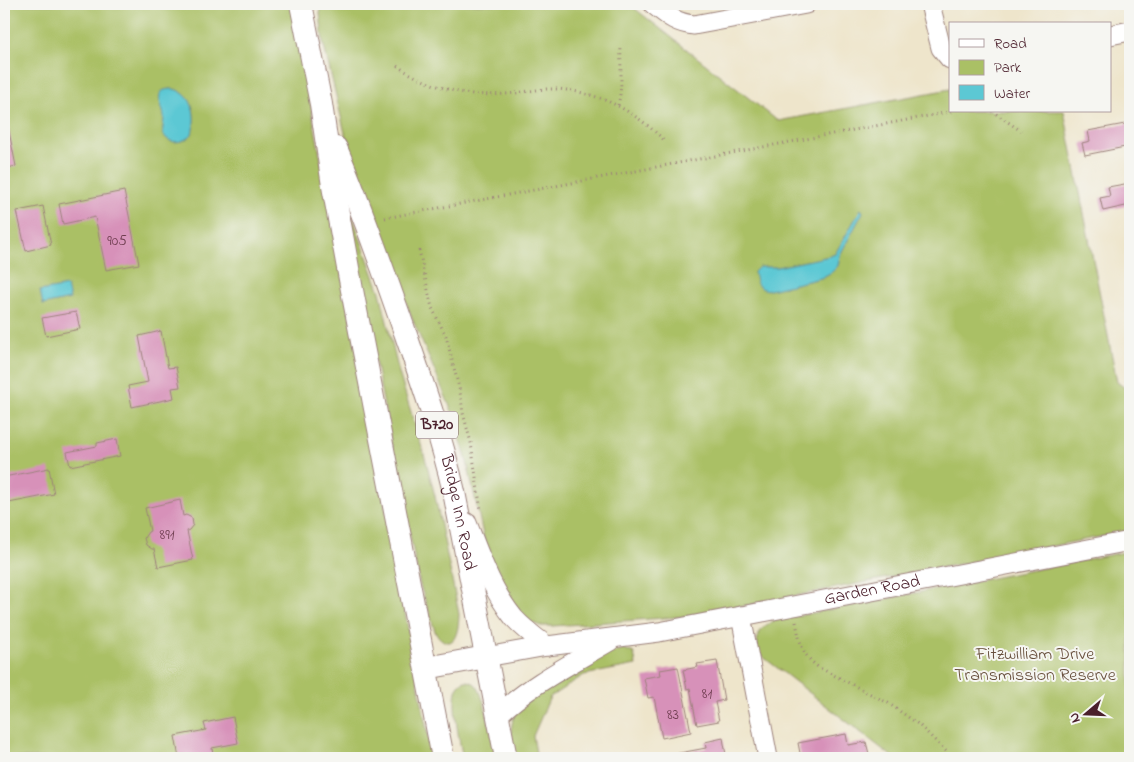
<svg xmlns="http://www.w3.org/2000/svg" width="1134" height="762" viewBox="0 0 1134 762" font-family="'Indie Flower',sans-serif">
  <rect width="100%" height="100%" fill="#f6f6f2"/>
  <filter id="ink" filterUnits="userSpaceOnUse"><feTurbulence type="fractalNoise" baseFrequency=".02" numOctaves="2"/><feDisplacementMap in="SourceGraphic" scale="10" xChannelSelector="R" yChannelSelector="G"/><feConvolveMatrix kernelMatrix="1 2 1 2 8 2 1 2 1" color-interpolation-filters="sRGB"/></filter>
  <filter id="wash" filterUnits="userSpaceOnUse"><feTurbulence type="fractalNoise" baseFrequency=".0096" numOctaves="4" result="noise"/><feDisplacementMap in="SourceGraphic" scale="20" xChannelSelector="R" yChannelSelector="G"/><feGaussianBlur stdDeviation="1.12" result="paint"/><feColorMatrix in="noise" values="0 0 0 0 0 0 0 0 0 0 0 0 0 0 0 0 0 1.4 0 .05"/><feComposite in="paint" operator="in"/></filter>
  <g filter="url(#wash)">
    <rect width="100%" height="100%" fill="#eee5cb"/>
    <!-- green -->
    <path fill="#aac065" stroke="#7a7048" d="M4,4H292L432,758H4Z
      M319,4H629L778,121L950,89V111H1064L1117,382L1130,392V531L691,616L553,626H541L530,622L520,614L498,578L486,548L467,462L454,416L411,316L345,133L323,42Z
      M344,206L349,208L380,292L399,373L426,461L435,496L459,614C459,628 455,656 436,634L420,585Z
      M1130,551V758H894L758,653C755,637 760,625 777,620Z
      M624,649L634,653L636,665L584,675L550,697L533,736L537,758H515L511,730L513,719L522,703L596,656Z
      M465,681C469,681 473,682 476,685C485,695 493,743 496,758H463C460,744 449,696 459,685C460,683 463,682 465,681Z"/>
    <!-- water -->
    <path fill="#5cc8d4" stroke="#537480" d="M174,89C194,95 197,115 192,134C185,143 168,146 163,133C162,128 164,123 164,117C163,105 150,88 174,89Z
      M861,209L863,212L840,255L838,266L832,272L821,278L770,290C757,289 756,284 754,272L759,267H777L830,256L835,254Z
      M67,286L70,299L43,305L40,291Z"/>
    <g id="blocks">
      <!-- building -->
      <path fill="#d791b9" d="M5,112L16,166L4,169V113Z
        M1130,123V146L1085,155L1082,143L1090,141L1088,131Z
        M1130,183V205L1103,211L1100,198L1110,196L1108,187Z
        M124,191L139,264L106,270L95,217L63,224L59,204Z
        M43,206L51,245L26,251L17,211Z
        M76,312L80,329L46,336L42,318Z
        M161,331L168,368L176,367L180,387L172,388L174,398L132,407L128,386L148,382L139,336Z
        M117,439L120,456L70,466L67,452L97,446V443Z
        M49,468L54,494L4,504V477Z
        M180,500L183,516L186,515L192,518L193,525L189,530L187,531L193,560L158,567L154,549H152L146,545L144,538L148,532L150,531L145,508Z
        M717,661L724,700L715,702L719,721L697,725L690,688L687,689L683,670L698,667L697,664Z
        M678,667L691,732L662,738L654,697L648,698L644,678L661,675L660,670Z
        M233,717L238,743L212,748L213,755L197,758H179L175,736L206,730L204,723Z
        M846,734L848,745L866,742L870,758H801L798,743Z
        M723,738L726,755L733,754L734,758H670L669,755L706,748L705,742Z"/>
    </g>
  </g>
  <g filter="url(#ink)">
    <use href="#blocks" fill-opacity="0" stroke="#9c827b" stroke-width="1"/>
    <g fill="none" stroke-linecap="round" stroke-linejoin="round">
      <!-- minor casing -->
      <g stroke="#9c827b" stroke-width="21">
        <g id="minor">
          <path d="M653,4C667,15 675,23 694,25L806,4"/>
          <path d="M930,4L941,48L950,59"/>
          <path d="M1110,35L1130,31"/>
          <path d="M467,523C480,556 492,591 514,618C524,629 535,637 547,646"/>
          <path d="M741,616L768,758"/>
          <path id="s1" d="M486,657L547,646L659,632L1130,541"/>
          <path d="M498,715C531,684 571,664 610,641"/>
        </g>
      </g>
      <!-- major casing -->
      <g stroke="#9c827b" stroke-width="24">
        <g id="major">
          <path d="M301,4L321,104L333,186L352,290L443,758"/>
          <path id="s2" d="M336,148C359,202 379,258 399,315C419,373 440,431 454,492L506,758"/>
          <path d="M426,668L486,657"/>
        </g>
      </g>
      <!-- path -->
      <path stroke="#9c827b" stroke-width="3" stroke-dasharray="1 4" stroke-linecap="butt" d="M397,66C430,87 465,98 505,94C522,93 540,88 558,89C602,93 634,111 665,141
        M618,105C623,85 620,67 621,46
        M992,111L1021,131
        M385,218L955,111
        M419,250L432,308L446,336L460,392L463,413L471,443L481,511
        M796,622C800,642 801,654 818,667L888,703L918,724L953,758"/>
      <!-- minor -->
      <use href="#minor" stroke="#fff" stroke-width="19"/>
      <!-- major -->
      <use href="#major" stroke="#fff" stroke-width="22"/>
    </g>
  </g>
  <g text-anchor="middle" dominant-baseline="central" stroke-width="4" stroke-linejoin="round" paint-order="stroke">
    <!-- number labels -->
    <g font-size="15" fill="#6d3c4e">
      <text x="117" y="241">905</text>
      <text x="167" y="535">891</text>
      <text x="707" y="694">81</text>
      <text x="673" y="715">83</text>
    </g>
    <!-- shield labels -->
    <rect fill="#f6f6f2" stroke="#7e6067" stroke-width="1" x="416" y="411.5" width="42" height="27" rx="4"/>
    <g font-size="16" font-weight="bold" fill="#4a1f2b">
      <text x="437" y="425">B720</text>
    </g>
    <!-- street labels -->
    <g font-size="18" fill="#4a1f2b" stroke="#f6f6f2">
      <text stroke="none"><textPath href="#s2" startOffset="385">Bridge Inn Road</textPath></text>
      <text stroke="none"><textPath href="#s1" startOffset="392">Garden Road</textPath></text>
    </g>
    <!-- park labels -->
    <g font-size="18" fill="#674f3c" stroke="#f6f6f2">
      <text x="1035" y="655">Fitzwilliam Drive<tspan x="1035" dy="21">Transmission Reserve</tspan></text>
    </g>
  </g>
  <!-- margin -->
  <rect width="1134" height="762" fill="none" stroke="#f6f6f2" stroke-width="20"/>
  <!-- legend -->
  <rect x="949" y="22" width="162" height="90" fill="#f6f6f2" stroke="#b1a0a2"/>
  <rect x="959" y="39" width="25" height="8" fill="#ffffff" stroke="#b1a0a2"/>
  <text x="994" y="48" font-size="15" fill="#4a1f2b">Road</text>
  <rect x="959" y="60" width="25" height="15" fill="#aac065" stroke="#b1a0a2"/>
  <text x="994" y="72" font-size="15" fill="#4a1f2b">Park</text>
  <rect x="959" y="85" width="25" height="15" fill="#5cc8d4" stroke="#b1a0a2"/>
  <text x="994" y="98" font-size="15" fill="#4a1f2b">Water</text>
  <!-- north arrow -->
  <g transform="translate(1086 714) rotate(251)" stroke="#f6f6f2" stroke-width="4" paint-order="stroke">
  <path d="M0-4L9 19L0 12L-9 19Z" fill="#4a1f2b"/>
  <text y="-8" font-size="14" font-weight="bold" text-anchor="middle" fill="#4a1f2b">N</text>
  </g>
</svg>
